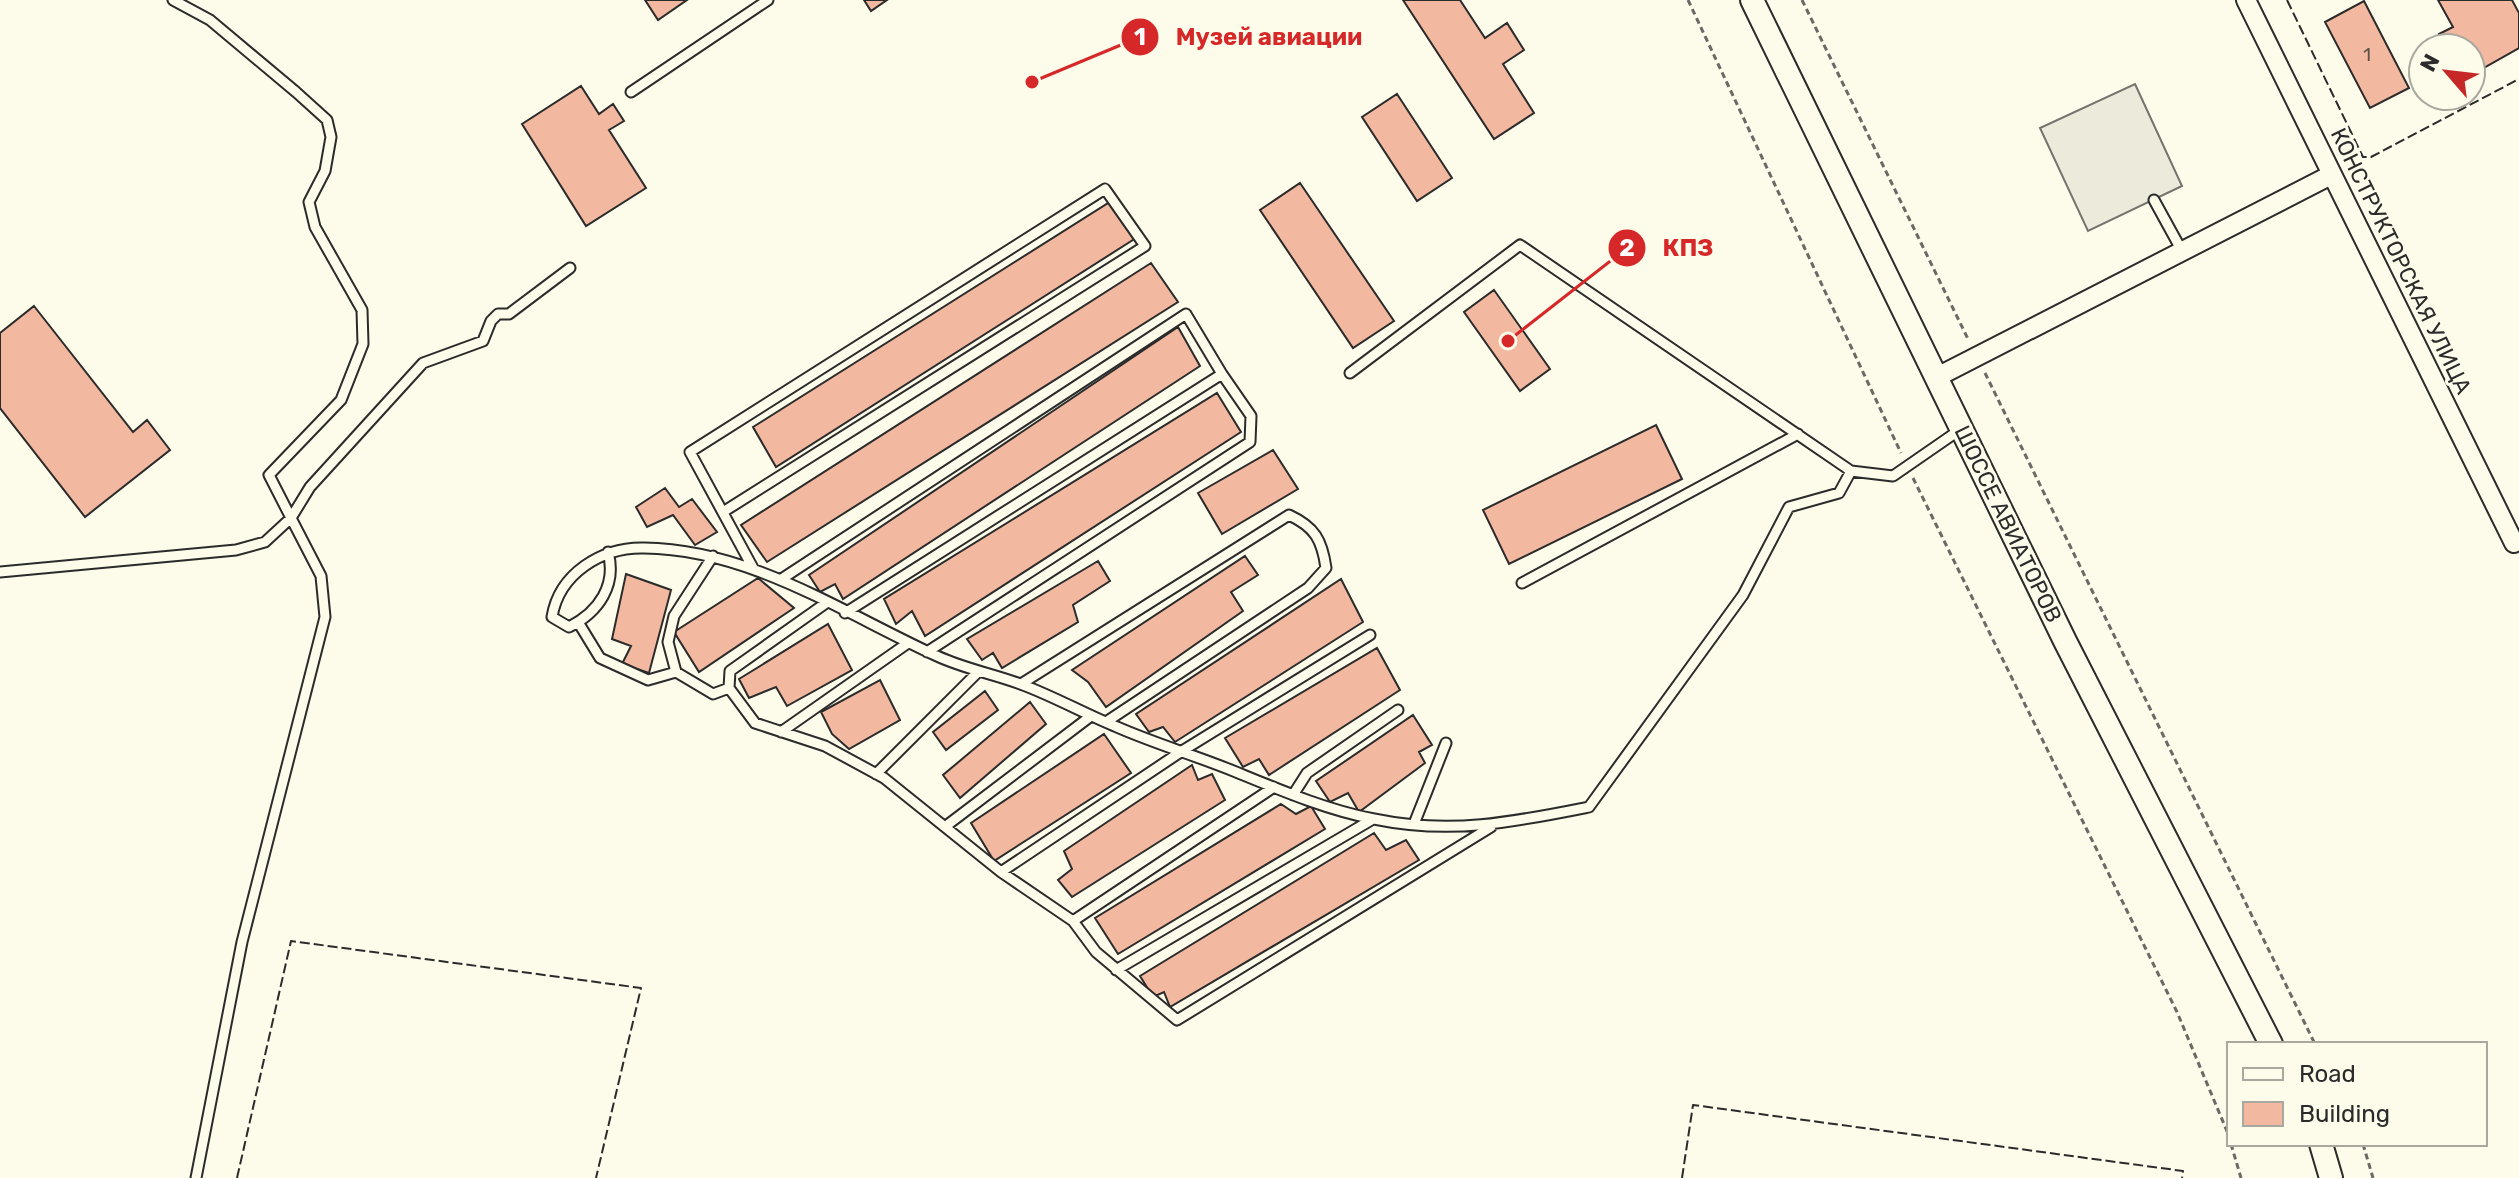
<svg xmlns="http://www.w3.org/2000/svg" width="2519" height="1178" viewBox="0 0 2519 1178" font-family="Rubik,sans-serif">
  <rect width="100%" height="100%" fill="#fdfbea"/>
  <!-- parking -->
  <path fill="#eceadb" stroke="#74746e" stroke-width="2" d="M2135,84L2182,186L2088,231L2040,128Z"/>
  <!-- building -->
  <path fill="#f2b8a0" stroke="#2b2b2b" stroke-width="2" d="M645,0H687L658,20Z
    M864,0H887L871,11Z
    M1403,0H1460L1485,38L1507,23L1524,50L1503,64L1534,113L1494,139Z
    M2438,0H2512L2519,13V48L2480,70L2471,48H2446L2439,34L2453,27Z
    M2364,1L2409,88L2370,108L2325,22Z
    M581,86L599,114L613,104L624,121L609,130L646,188L586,226L522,124Z
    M1397,94L1452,178L1417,201L1362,117Z
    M1300,183L1394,321L1353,348L1260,210Z
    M1113,200L1136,238L776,467L753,427Z
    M1151,263L1178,302L767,562L741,525Z
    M1494,290L1550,369L1520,391L1464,312Z
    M34,306L133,432L147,420L170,450L85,517L0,408V333Z
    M1178,327L1200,366L843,599L835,584L820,592L809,575Z
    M1217,393L1241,432L925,636L912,611L896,624L884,599Z
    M1656,425L1682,479L1509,564L1483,510Z
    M1273,450L1298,489L1222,534L1198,493Z
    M665,488L679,507L692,499L717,532L695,545L673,515L647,527L636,507Z
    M1245,556L1258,575L1231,592L1243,611L1106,707L1088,682L1072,670Z
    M1098,561L1110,581L1073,605L1078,622L1002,668L993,653L982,660L967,639Z
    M626,574L671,590L649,673L622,664L631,646L612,639Z
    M758,578L794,608L699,672L674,632Z
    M1341,579L1363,622L1175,742L1163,727L1149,732L1136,714Z
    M828,624L852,670L787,706L776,687L749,698L739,679Z
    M1377,648L1400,690L1269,775L1259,759L1243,767L1225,738Z
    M880,680L900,720L849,749L832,734L821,712Z
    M985,691L998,710L946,750L933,732Z
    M1030,702L1046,724L960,798L943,775Z
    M1413,715L1432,745L1419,752L1425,763L1359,812L1348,793L1330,802L1316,781Z
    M1104,734L1131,773L994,861L971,823Z
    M1192,765L1198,780L1212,774L1225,800L1072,897L1058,880L1072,869L1064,851Z
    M1281,804L1296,814L1311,806L1325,829L1118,954L1095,918Z
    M1374,833L1386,850L1406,840L1419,860L1170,1007L1164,992L1153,997L1140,976Z"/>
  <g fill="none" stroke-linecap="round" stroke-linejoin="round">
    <!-- service casing -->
    <g stroke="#2b2b2b" stroke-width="13">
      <path id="service" d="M173,0L210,20L296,92L327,120L331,137L325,171L309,202L315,227L362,310L363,344L341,400L269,475L291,518
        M631,92L768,0
        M2154,200L2182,251
        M1350,373L1520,245L1851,471
        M723,512L1145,246L1105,189L690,452L753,568
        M291,518L310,487L423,363L483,341L491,321L498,314H509L570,268
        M608,552C617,585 599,612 569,627L552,617C559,574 601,547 644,548C750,549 843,613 937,656C965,669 994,674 1023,685C1055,697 1085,714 1117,727C1156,744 1197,756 1236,772C1280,790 1327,810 1374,819C1451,835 1514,822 1589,807L1743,595L1789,507L1839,493L1851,471L1893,476L1961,429
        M0,572L236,550L265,542L291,518L321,576L325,617L242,942L196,1178
        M780,580L1186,314L1222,374L845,613
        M1522,583L1798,434
        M578,622L600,658L648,680L676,672L713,694L729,688L755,723L825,746L884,778L1001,872L1073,921L1096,952L1177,1020L1491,827
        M927,652L1250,442L1251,416L1222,374
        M676,672L668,642L674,616L713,556
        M1021,684L1289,515C1315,527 1322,540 1326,568L1308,588L1106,722
        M729,688L730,671L826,603
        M781,732L908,643
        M876,774L978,672
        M1293,795L1307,773L1398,710
        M1414,824L1446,743
        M946,826L1091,716
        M1001,872L1182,751L1370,635
        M1073,921L1274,787
        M1116,970L1373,819"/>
    </g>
    <!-- minor casing -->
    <g stroke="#2b2b2b" stroke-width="22">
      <path id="minor" d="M2246,0L2514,543
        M1935,378L2331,175"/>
    </g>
    <!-- tertiary casing -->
    <g stroke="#2b2b2b" stroke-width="26">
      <path id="tertiary" d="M1752,0L2065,641L2271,1044
        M2321,1144L2331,1178"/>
    </g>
    <!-- path -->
    <path stroke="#6a6964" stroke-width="3" stroke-dasharray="6 4" stroke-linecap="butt" d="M1688,0L1901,453
      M1802,0L1969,341
      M1985,373L2315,1044
      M1913,478L2177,1012L2229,1136
      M2231,1144L2241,1178
      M2363,1144L2373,1178"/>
    <!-- service -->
    <use href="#service" stroke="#fdfbea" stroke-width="9"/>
    <!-- minor -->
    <use href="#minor" stroke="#fdfbea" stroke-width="18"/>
    <!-- tertiary -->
    <use href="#tertiary" stroke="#fdfbea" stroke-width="22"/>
    <!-- fence -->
    <path stroke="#2b2b2b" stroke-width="2" stroke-dasharray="10 4" stroke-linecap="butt" d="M2287,0L2363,157H2371L2519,79
      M237,1178L291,941L641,988L596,1178
      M1682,1178L1693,1105L2183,1171L2182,1178"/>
  </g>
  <g text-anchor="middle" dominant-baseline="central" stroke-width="6" stroke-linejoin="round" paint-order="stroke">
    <!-- number labels -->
    <g font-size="18" fill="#5d4e48">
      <text x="2367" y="55">1</text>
    </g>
    <!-- street labels -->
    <g font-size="22" fill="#2b2b2b" stroke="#fdfbea">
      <text transform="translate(2401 261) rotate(64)">КОНСТРУКТОРСКАЯ УЛИЦА</text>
      <text transform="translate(2008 524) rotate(64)">ШОССЕ АВИАТОРОВ</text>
    </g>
  </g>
  <!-- callouts -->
  <path fill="none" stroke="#d62828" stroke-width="3" d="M1032 82L1140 37M1508 341L1627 248"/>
  <g fill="#d62828" stroke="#fdfbea" stroke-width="3">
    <circle cx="1032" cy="82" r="8"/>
    <circle cx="1508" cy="341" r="8"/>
    <circle cx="1140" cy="37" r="20"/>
    <circle cx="1627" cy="248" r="20"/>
  </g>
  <g font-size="24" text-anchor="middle" font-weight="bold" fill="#fff">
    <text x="1140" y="45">1</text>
    <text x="1627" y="256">2</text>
  </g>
  <g font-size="24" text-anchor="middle" font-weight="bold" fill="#d62828" stroke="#fdfbea" stroke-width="6" stroke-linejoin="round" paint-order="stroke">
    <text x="1269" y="45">Музей авиации</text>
    <text x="1688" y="256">КПЗ</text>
  </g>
  <!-- legend -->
  <rect x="2227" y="1042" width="260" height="104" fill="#fdfbea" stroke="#a9a89e" stroke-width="2"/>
  <rect x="2243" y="1068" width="40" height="12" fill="#fdfbea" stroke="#a9a89e" stroke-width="2"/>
  <text x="2299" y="1082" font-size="24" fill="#2b2b2b">Road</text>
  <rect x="2243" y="1102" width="40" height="24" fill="#f2b8a0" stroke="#a9a89e" stroke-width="2"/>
  <text x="2299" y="1122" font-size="24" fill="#2b2b2b">Building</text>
  <!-- north arrow -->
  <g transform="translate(2447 72) rotate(298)"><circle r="38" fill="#fdfbea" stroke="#a9a89e" stroke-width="2"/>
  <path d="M0-6L14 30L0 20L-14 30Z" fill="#c62828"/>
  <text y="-12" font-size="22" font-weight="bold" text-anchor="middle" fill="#2b2b2b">N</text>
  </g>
</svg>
